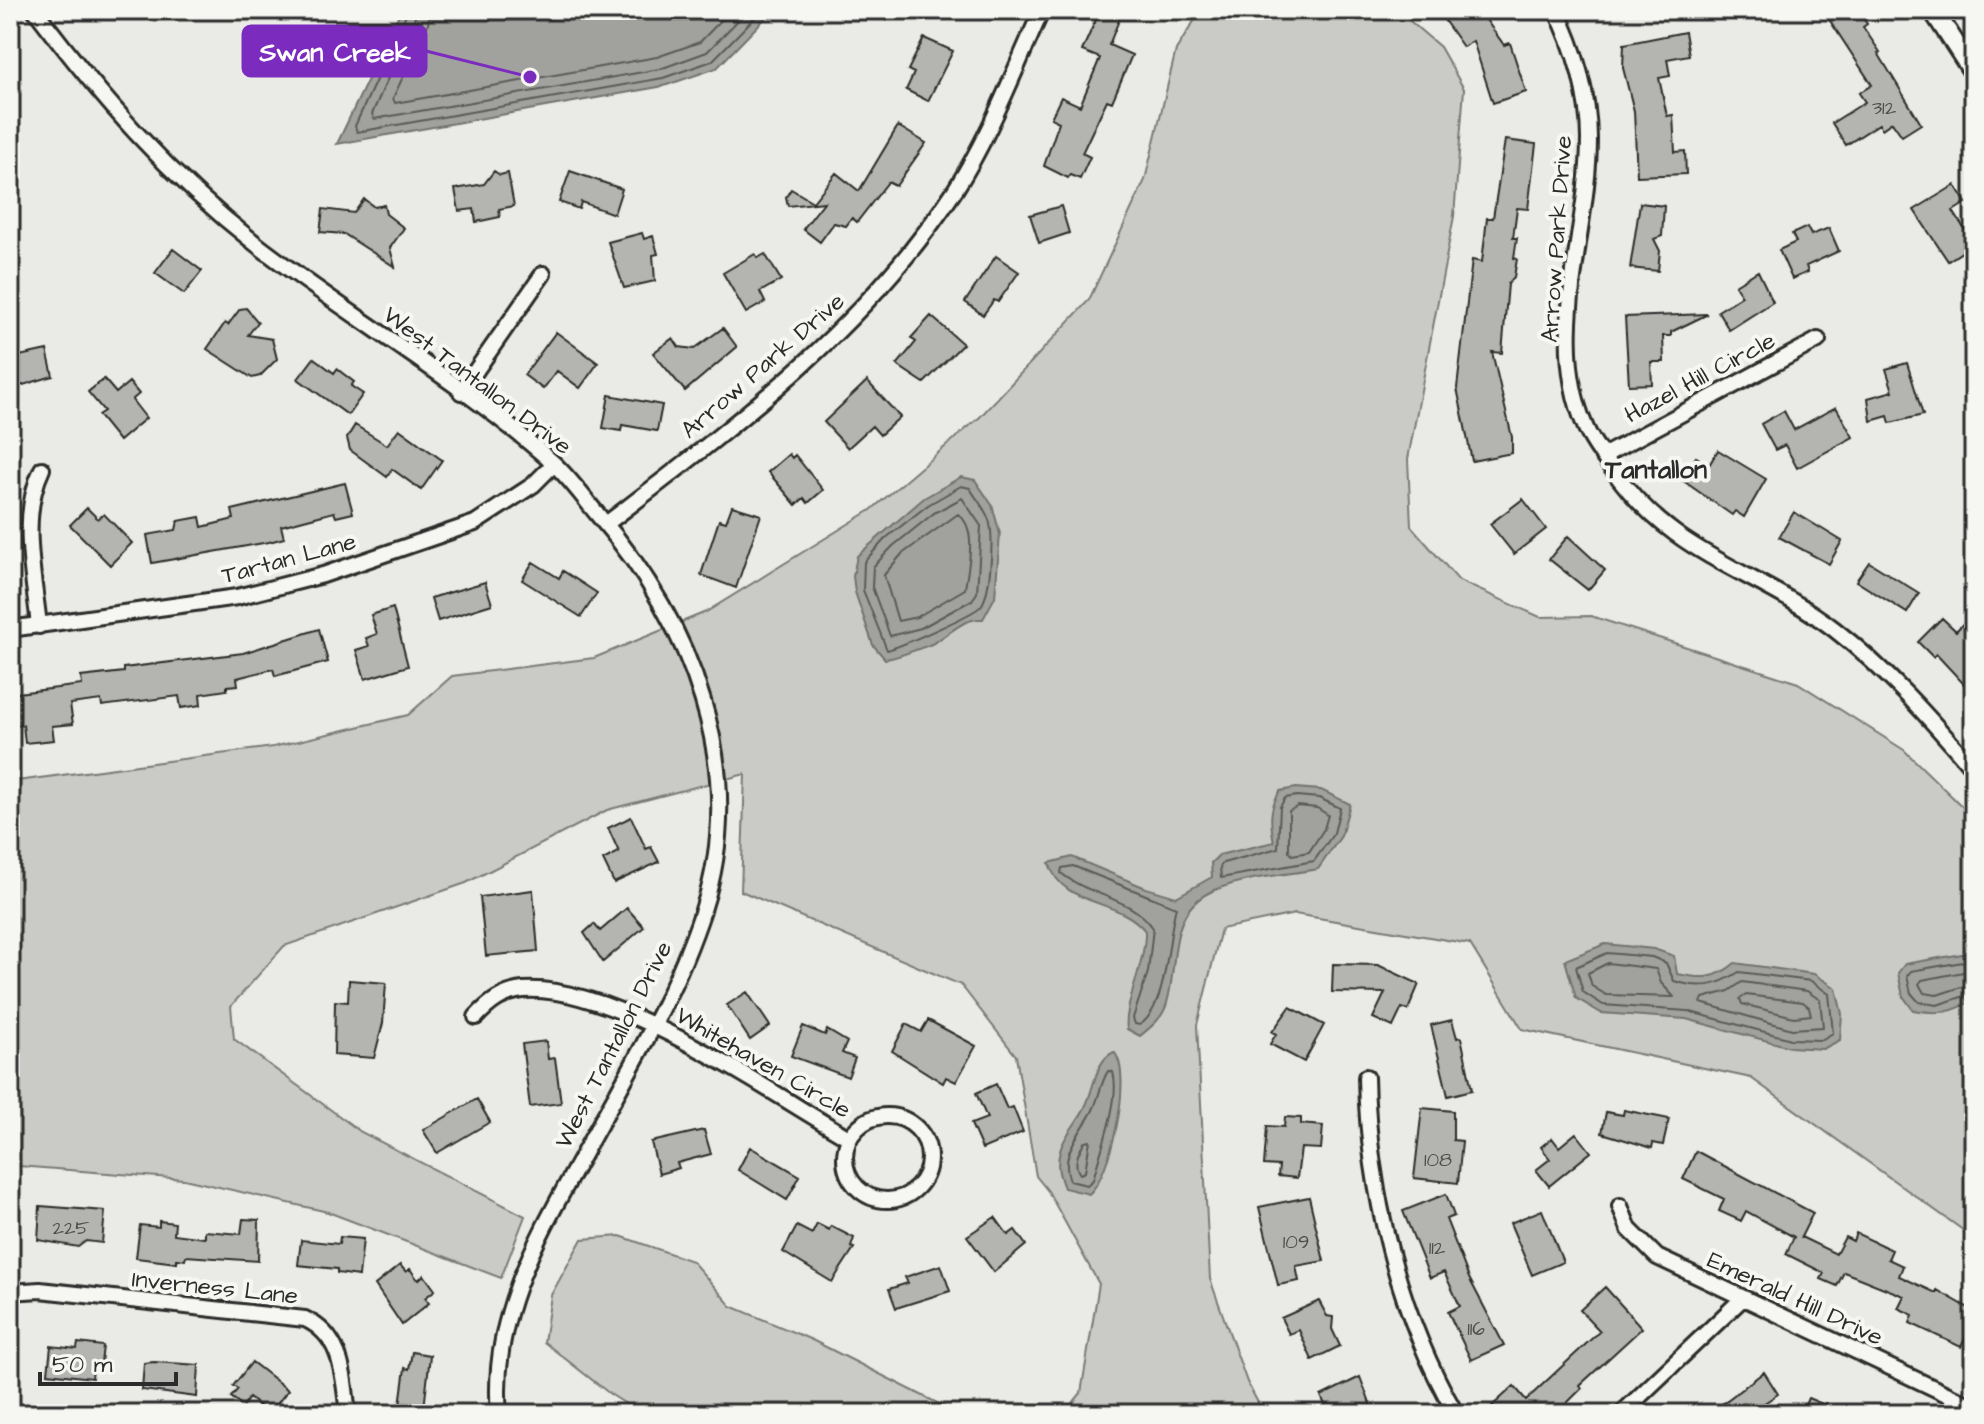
<svg xmlns="http://www.w3.org/2000/svg" width="1984" height="1424" viewBox="0 0 1984 1424" font-family="'Architects Daughter',sans-serif">
  <rect width="100%" height="100%" fill="#eaeae6"/>
  <filter id="ink" filterUnits="userSpaceOnUse"><feTurbulence type="fractalNoise" baseFrequency=".0125" numOctaves="2"/><feDisplacementMap in="SourceGraphic" scale="16" xChannelSelector="R" yChannelSelector="G"/><feConvolveMatrix kernelMatrix="1 2 1 2 8 2 1 2 1" color-interpolation-filters="sRGB"/></filter>
  <g filter="url(#ink)">
    <!-- green -->
    <path fill="#cacac7" stroke="#7a7a79" stroke-width="2" d="M1201,10H1397L1440,47L1464,89L1454,216L1408,459L1411,526L1459,581L1540,617L1591,616L1798,683L1904,750L1974,818V1238L1751,1078L1522,1029L1470,944L1295,914L1221,929L1197,1025L1210,1279L1247,1382L1264,1414H1064L1081,1393L1099,1284L1048,1191L1036,1176L1016,1056L961,985L741,891L745,774L607,810L466,883L284,946L231,1006L234,1039L361,1132L525,1216L501,1278L328,1212L184,1179L18,1166L10,1162V782L273,747L408,715L452,676L594,658L706,612L871,510L980,417L1089,300L1145,180L1176,50Z
      M620,1236L692,1261L731,1306L812,1340L959,1414H642L610,1394L544,1342L551,1295L582,1239Z"/>
    <!-- water -->
    <path fill="#a1a19e" stroke="#727270" stroke-width="2" d="M401,10H773L717,68L664,86L337,144Z
      M961,477L975,480L992,505L1000,534L995,597L983,619C961,617 945,640 927,646C914,650 897,658 885,659L873,645L855,592L853,576L857,556L924,498Z
      M1296,788L1321,790L1350,804L1341,836L1318,869C1285,875 1246,877 1215,890C1166,909 1179,962 1167,1003C1163,1018 1151,1027 1140,1036L1127,1029C1123,1007 1146,962 1145,931C1121,898 1062,908 1049,863L1072,857L1146,888L1176,897L1212,877L1211,863L1219,855L1274,842C1270,822 1269,808 1280,791Z
      M1605,944L1654,949L1674,956L1677,974C1702,979 1715,980 1735,963L1814,974L1836,988L1842,1014L1840,1040L1823,1049L1790,1047L1686,1019L1601,1013L1576,998L1565,960Z
      M1974,952V998C1955,1014 1937,1014 1913,1010L1903,996L1898,973L1905,964Z
      M1114,1052C1134,1074 1110,1177 1089,1194L1064,1188C1059,1175 1056,1166 1060,1151C1064,1135 1078,1122 1085,1107C1094,1090 1095,1060 1114,1052Z"/>
    <g fill="none" stroke-linecap="round" stroke-linejoin="round">
      <!-- shore -->
      <path stroke="#5a5a59" stroke-width="2" d="M408,10L355,126L357,132L663,78L712,61L762,10
        M418,10L372,114L374,119L660,69L707,52L748,10
        M430,10L428,24L393,98L395,103L657,57L700,42L731,10
        M961,486L970,488C976,499 985,508 989,520C994,536 991,593 981,606C975,614 899,647 887,650L863,590L864,562L886,538L928,505Z
        M962,498L981,526L977,593L972,600L921,628L890,636L872,587L873,567L893,546L934,513Z
        M958,514C978,528 968,567 965,589L917,617L898,621L884,575L902,554Z
        M1297,796L1319,798L1340,808L1334,833L1314,861L1221,878L1220,867L1223,863L1278,848L1280,807L1285,798Z
        M1298,806L1317,808L1328,815L1324,829L1309,852L1292,855L1289,851V811Z
        M1073,866L1176,907C1167,940 1168,1005 1140,1025L1135,1024L1133,1018L1148,972L1153,928C1132,897 1090,897 1061,873L1062,868Z
        M1607,953L1652,957L1666,963L1674,981C1700,989 1716,987 1739,972L1811,981L1829,994L1833,1033L1821,1040L1791,1039L1687,1011L1603,1005L1583,992L1576,967Z
        M1974,960L1911,971L1907,976L1911,993L1919,1002L1937,1005L1974,993
        M1608,963L1656,969L1661,983L1674,997L1606,995L1592,986L1588,973Z
        M1974,970L1922,980L1919,984L1924,993L1937,995L1974,983
        M1742,982L1807,991L1820,1000L1823,1027L1792,1029L1701,1003L1703,998L1729,991Z
        M1746,995L1803,1002L1809,1007L1811,1015L1794,1017L1742,1004L1740,999Z
        M1108,1071L1113,1072C1121,1099 1100,1151 1093,1180L1087,1185L1070,1181C1059,1154 1079,1136 1092,1112C1099,1099 1100,1084 1108,1071Z
        M1090,1140L1085,1172L1080,1174C1072,1164 1079,1151 1085,1141Z"/>
    </g>
    <!-- building -->
    <path fill="#b4b4b1" stroke="#2b2b2b" stroke-width="2" d="M1100,10H1123L1109,45L1132,55L1112,102L1107,100L1082,153L1090,157L1080,179L1070,175L1068,178L1044,166L1059,122L1051,118L1061,97L1080,106L1100,58L1082,51Z
      M1437,10H1479L1504,45L1510,43L1526,92L1493,103L1473,41L1463,47Z
      M1823,10H1858L1867,24L1863,27L1880,52L1878,53L1921,124L1902,136L1892,122L1882,129L1879,124L1846,145L1832,123L1865,102L1859,93L1872,85Z
      M1685,32L1689,55L1667,59L1670,76L1659,78L1667,116L1673,115L1675,152L1685,151L1686,174L1637,176L1634,111L1623,68L1624,44Z
      M924,38L953,51L928,101L906,90L914,73L908,70Z
      M898,126L926,143L896,186L888,182L857,222L852,218L846,226L834,223L820,242L803,229L824,202L788,206L786,197L791,189L813,202L836,173L859,191Z
      M1505,140L1536,144L1528,209L1517,208L1513,238H1517L1514,258L1517,259L1514,277L1508,284L1502,353L1492,352L1512,437V453L1472,461L1457,388L1472,260L1482,262L1487,218H1493Z
      M494,171L500,175L508,173L514,206L499,209L500,217L476,222L474,209L459,211L455,189L484,184Z
      M570,171L622,189L614,214L581,202L579,209L559,202Z
      M1955,185L1966,203L1953,211L1974,244L1948,261L1914,210Z
      M364,199L374,207L384,205L386,214L404,228L390,248L395,267L344,234L320,232L323,209L354,213Z
      M1640,203L1664,206L1662,236L1654,239L1660,251L1658,271L1630,268Z
      M1061,206L1069,233L1039,243L1030,215Z
      M1807,227L1811,235L1829,228L1839,251L1806,266L1808,272L1792,279L1779,250L1796,242L1792,234Z
      M642,233L644,239L653,236L658,254L653,255L655,281L624,288L608,242Z
      M173,249L202,271L184,294L155,273Z
      M755,254L758,258L765,254L781,280L760,292L765,302L746,313L723,273Z
      M996,256L1019,272L998,302L994,300L983,315L965,302Z
      M1758,271L1773,302L1729,330L1718,311L1742,296L1735,285Z
      M246,308L258,322L248,335L272,339L277,359L260,376L252,378L207,349L225,323L228,325L240,309Z
      M1708,314L1671,332V336H1663L1664,362H1651L1652,384L1629,385L1625,317Z
      M931,316L963,344L924,383L897,365L916,342L911,338Z
      M723,328L737,347L685,391L653,353L673,338L679,347L694,349Z
      M556,332L598,363L580,388L557,371L543,389L524,375Z
      M47,350L53,376L10,389V358Z
      M314,358L334,373L337,369L354,382L351,386L363,394L348,415L298,379Z
      M1907,363L1923,415L1890,423L1888,416L1871,421L1868,398L1893,391L1886,369Z
      M104,379L116,393L129,382L139,394L132,400L146,418L119,441L98,415L104,411L88,392Z
      M867,381L900,417L880,435L872,426L848,448L824,422Z
      M609,395L662,405L657,431L622,425L621,431L603,428Z
      M1836,407L1853,437L1797,468L1785,445L1775,450L1761,424L1784,411L1794,430Z
      M355,425L387,445L399,429L442,460L421,490L392,469L387,477L350,450L347,438Z
      M1718,450L1766,479L1744,517L1735,511L1732,515L1682,480L1696,457L1709,465Z
      M789,454L792,458L795,455L823,490L808,503L804,498L796,505L768,472Z
      M345,483L353,513L336,517L334,512L281,526L284,538L269,542L152,563L147,535L176,530L178,521L200,517L202,527L234,519L232,510Z
      M1523,499L1546,529L1514,554L1490,524Z
      M732,506L761,515L736,588L701,575L719,520L726,522Z
      M87,508L98,519L104,514L132,543L110,565L70,525Z
      M1794,512L1842,541L1829,564L1779,537Z
      M1568,536L1605,570L1588,590L1549,559Z
      M533,562L559,578L563,571L597,593L581,617L522,580Z
      M1869,562L1919,593L1907,613L1856,581Z
      M485,582L492,604L438,621L431,598Z
      M393,608L408,666L365,679L356,650L369,646L366,638L377,634L371,615Z
      M1974,612V695L1936,654L1933,657L1918,642L1942,618L1956,631Z
      M319,629L328,662L275,676L273,669L237,678L238,685L227,686V690L200,694L201,705L181,708L179,696L102,706L101,700L70,704L73,724L52,726L54,740L25,743L23,725L10,726V694L82,685L81,677L124,672V668L243,653Z
      M631,817L646,849L651,847L659,862L614,883L603,860L619,852L608,828Z
      M533,890L538,951L486,956L480,897Z
      M627,908L644,927L603,962L584,933L594,924L600,931Z
      M1333,964L1378,965L1419,984L1408,1010L1402,1008L1393,1027L1373,1018L1385,993L1332,992Z
      M349,980L386,983L383,1023L374,1058L334,1055L335,1001L348,1002Z
      M747,992L770,1026L750,1040L727,1005Z
      M1290,1007L1324,1025L1304,1062L1270,1044L1276,1034L1272,1032Z
      M928,1020L976,1046L956,1082L946,1077L943,1083L892,1051L906,1024L921,1032Z
      M1452,1020L1457,1038L1461,1037L1472,1090L1448,1096L1431,1025Z
      M803,1026L825,1035L827,1030L847,1042L842,1053L855,1058L848,1077L791,1056Z
      M546,1041L548,1059L555,1058L561,1103L530,1107L522,1044Z
      M996,1084L1007,1109L1013,1107L1023,1132L982,1149L971,1124L987,1118L976,1093Z
      M477,1099L490,1122L437,1153L423,1130Z
      M1422,1108L1453,1111V1140L1462,1141L1458,1183L1414,1178Z
      M1624,1110L1669,1119L1663,1145L1653,1143L1652,1148L1602,1133L1606,1112L1623,1115Z
      M1285,1117L1301,1118V1124L1323,1126L1321,1149L1301,1148L1297,1178L1278,1176L1279,1166L1264,1165L1267,1126L1284,1127Z
      M704,1130L711,1154L677,1163L679,1168L659,1174L651,1142Z
      M1576,1133L1591,1152L1549,1186L1536,1170L1550,1159L1541,1147L1552,1138L1559,1147Z
      M750,1147L800,1176L787,1200L738,1170Z
      M1696,1151L1813,1213L1801,1237L1836,1254L1845,1237L1853,1241L1856,1233L1892,1250L1888,1259L1903,1266L1899,1276L1936,1293L1937,1290L1974,1311V1320L1961,1347L1910,1323L1913,1315L1898,1308L1904,1296L1844,1272L1837,1286L1821,1279L1824,1273L1786,1254L1794,1237L1746,1211L1741,1221L1719,1211L1724,1199L1683,1179Z
      M1446,1194L1454,1216L1446,1219L1469,1278L1504,1345L1471,1360L1448,1312L1460,1306L1444,1272L1430,1278L1403,1211Z
      M1309,1197L1324,1261L1296,1266L1299,1281L1278,1285L1259,1207Z
      M40,1206L105,1211L102,1243L86,1241L78,1247L38,1240Z
      M1542,1210L1563,1262L1532,1275L1510,1223Z
      M995,1217L1008,1235L1015,1230L1026,1245L994,1272L967,1236Z
      M243,1219L259,1220L258,1261L186,1256L185,1260L177,1259V1263L136,1258L140,1225L159,1227V1221L175,1223L174,1234L205,1238V1231L241,1234Z
      M817,1224L829,1230L831,1226L854,1238L851,1247L854,1248L832,1282L783,1252L797,1226L812,1234Z
      M340,1237L363,1239L359,1276L337,1273V1269L298,1265L301,1240L339,1244Z
      M400,1265L406,1272L410,1269L418,1280L424,1275L435,1290L425,1298L429,1303L402,1325L375,1285Z
      M941,1265L950,1291L896,1308L889,1289L908,1283L905,1277Z
      M1605,1287L1642,1328L1580,1385L1582,1388L1556,1414H1500L1492,1406L1514,1386L1526,1400L1600,1331L1580,1310Z
      M1319,1301L1327,1316L1333,1317L1332,1329L1340,1346L1312,1360L1299,1330L1289,1334L1281,1318Z
      M78,1343L103,1346L101,1363L94,1362L92,1378L48,1373L51,1346L77,1349Z
      M412,1352L430,1355L424,1409L400,1405L405,1368L409,1369Z
      M154,1362L199,1365L197,1397L142,1390L144,1363Z
      M252,1362L288,1390L269,1414L249,1398L243,1406L231,1397L238,1389L233,1386Z
      M1764,1372L1778,1394L1757,1408L1761,1414H1709Z
      M1360,1377L1374,1414H1329L1321,1396Z
      M1808,1398L1846,1414H1801Z"/>
    <g fill="none" stroke-linecap="round" stroke-linejoin="round">
      <!-- minor casing -->
      <g stroke="#2b2b2b" stroke-width="20">
        <path id="minor" d="M35,10C103,100 167,174 256,244C353,319 461,381 552,462C569,477 583,497 598,515C691,623 749,768 703,910C675,996 627,1074 584,1153C539,1235 490,1316 499,1414
          M1556,10C1575,48 1589,96 1589,139C1589,232 1546,336 1585,426C1591,441 1602,455 1611,467C1672,557 1754,568 1834,629C1887,670 1930,718 1974,770
          M461,392L543,274
          M1603,456L1818,340
          M606,524C735,425 865,328 955,190C991,134 1014,70 1042,10
          M39,626C34,575 19,517 42,469
          M10,629L237,597L323,575L475,523L533,485L554,464
          M476,1017C489,1003 503,992 523,990C614,983 769,1092 849,1138
          M1366,1077C1368,1190 1399,1315 1456,1414
          M845 1158a42 42 0 1 1 84 0a42 42 0 1 1-84 0Z
          M1620,1206L1629,1229L1657,1257L1974,1407
          M10,1292L40,1290L305,1319C344,1337 343,1377 348,1414
          M1621,1414L1743,1298"/>
      </g>
      <!-- tertiary casing -->
      <g stroke="#2b2b2b" stroke-width="24">
        <path id="tertiary" d="M1933,10L1974,73"/>
      </g>
      <!-- minor -->
      <use href="#minor" stroke="#f6f6f2" stroke-width="14"/>
      <!-- tertiary -->
      <use href="#tertiary" stroke="#f6f6f2" stroke-width="18"/>
    </g>
  </g>
  <g text-anchor="middle" dominant-baseline="central" stroke-width="8" stroke-linejoin="round" paint-order="stroke">
    <!-- number labels -->
    <g font-size="20" fill="#4d4d4c">
      <text x="1884" y="108">312</text>
      <text x="1438" y="1160">108</text>
      <text x="71" y="1228">225</text>
      <text x="1296" y="1242">109</text>
      <text x="1437" y="1248">112</text>
      <text x="1476" y="1329">116</text>
    </g>
    <!-- street labels -->
    <g font-size="24" fill="#2b2b2b" stroke="#f6f6f2">
      <text transform="translate(1557 239) rotate(-86)">Arrow Park Drive</text>
      <text transform="translate(763 366) rotate(-41)">Arrow Park Drive</text>
      <text transform="translate(1700 378) rotate(-28)">Hazel Hill Circle</text>
      <text transform="translate(477 381) rotate(37)">West Tantallon Drive</text>
      <text transform="translate(289 559) rotate(-15)">Tartan Lane</text>
      <text transform="translate(614 1045) rotate(-63)">West Tantallon Drive</text>
      <text transform="translate(763 1063) rotate(30)">Whitehaven Circle</text>
      <text transform="translate(215 1288) rotate(6)">Inverness Lane</text>
      <text transform="translate(1795 1299) rotate(25)">Emerald Hill Drive</text>
    </g>
    <!-- neighbourhood labels -->
    <g font-size="26" font-weight="bold" fill="#2b2b2b" stroke="#f6f6f2">
      <text x="1656" y="470">Tantallon</text>
    </g>
  </g>
  <!-- callouts -->
  <path fill="none" stroke="#7b2cbf" stroke-width="3" d="M530 77L426 51"/>
  <circle fill="#7b2cbf" stroke="#f6f6f2" stroke-width="3" cx="530" cy="77" r="8"/>
  <rect fill="#7b2cbf" stroke="#7b2cbf" stroke-width="3" x="243" y="26" width="183" height="50" rx="8"/>
  <g font-size="26" text-anchor="middle" font-weight="bold" fill="#fff">
    <text x="335" y="61">Swan Creek</text>
  </g>
  <!-- margin -->
  <rect width="1984" height="1424" fill="none" stroke="#f6f6f2" stroke-width="40"/>
  <rect x="20" y="20" width="1944" height="1384" fill="none" stroke="#2b2b2b" stroke-width="3" filter="url(#ink)"/>
  <!-- scale -->
  <path d="M40 1372v12h136v-12" fill="none" stroke="#2b2b2b" stroke-width="4"/>
  <text x="52" y="1372" font-size="24" fill="#2b2b2b" stroke="#f6f6f2" stroke-width="6" paint-order="stroke">50 m</text>
</svg>
